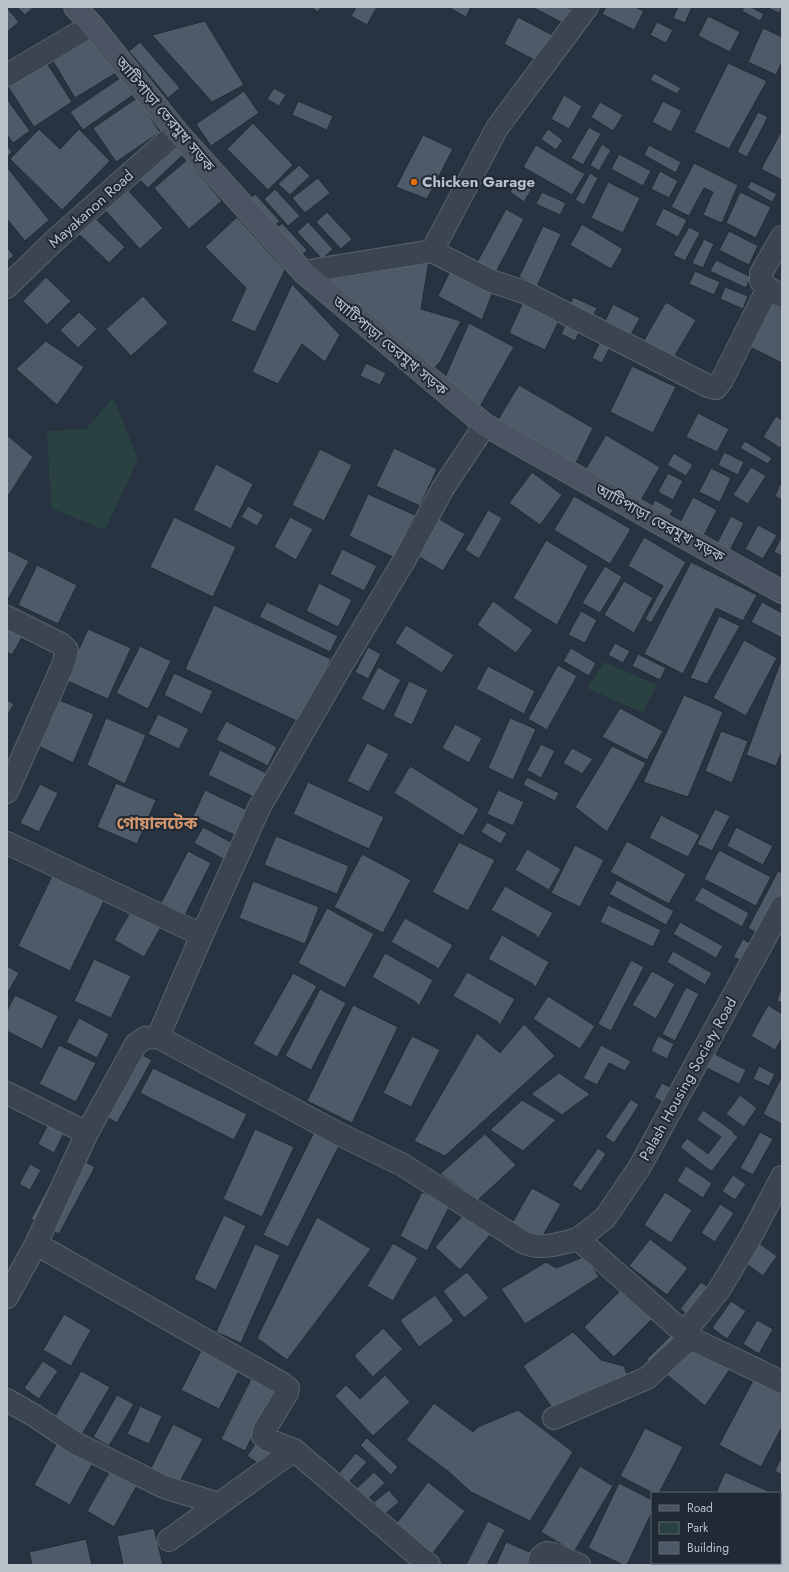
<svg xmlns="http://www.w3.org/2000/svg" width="789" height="1572" viewBox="0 0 789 1572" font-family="Jost,'Noto Sans Bengali',sans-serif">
  <rect width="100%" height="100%" fill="#273340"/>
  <!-- green -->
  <path fill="#2a4142" d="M113,398L138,459L105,530L51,508L47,431L86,429Z
    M604,662L657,685L643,713L587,688Z"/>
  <!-- building -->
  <path fill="#4e5a68" stroke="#222c37" d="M17,7H34L25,15Z
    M310,7H321L318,12Z
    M356,7H377L367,25L351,16Z
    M448,7H471L466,17Z
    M532,7H567L577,12L569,26Z
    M606,7H635L644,11L634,30L602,14Z
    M678,7H692L685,23L673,18Z
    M744,7H751L764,14L760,21L742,11Z
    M766,7H782L779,13Z
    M7,8L19,22L7,32Z
    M708,16L740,32L730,52L698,36Z
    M518,17L556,37L542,64L504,44Z
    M205,21L244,85L212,102L152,35Z
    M657,22L673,30L666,43L650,35Z
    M763,28L782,37V62L776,75L748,62Z
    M94,37L116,73L75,98L53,61Z
    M140,42L180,88L168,98L129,51Z
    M43,57L72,102L34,127L7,85Z
    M728,63L767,81L729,149L694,132Z
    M654,73L681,88L677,94L650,80Z
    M123,76L136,93L83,130L70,112Z
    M274,88L286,95L279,106L267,99Z
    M244,91L259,113L211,146L196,124Z
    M564,95L582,106L569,129L551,119Z
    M137,98L160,132L116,162L93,128Z
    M7,99L30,131L13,143L7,135Z
    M298,101L333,116L327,130L292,115Z
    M663,101L682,111L671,132L652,122Z
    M600,102L623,115L613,131L591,117Z
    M758,112L768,117L747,157L737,152Z
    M253,123L293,165L268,190L227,149Z
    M589,127L601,134L583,165L571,158Z
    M39,129L60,149L79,129L110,161L62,210L10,159Z
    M548,129L563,140L556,150L541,139Z
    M782,130V180L761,169Z
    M423,135L453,149L427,199L396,187Z
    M174,137L187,151L148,188L134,174Z
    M602,144L611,150L599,171L590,165Z
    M7,145L12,152L7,157Z
    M536,145L585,174L572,195L523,167Z
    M649,145L681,162L676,173L644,155Z
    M619,154L651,171L643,186L611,169Z
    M187,160L222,201L189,229L154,188Z
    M694,163L738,185L722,223L703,215L713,192L704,188L689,216L671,207Z
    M299,165L310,176L290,195L278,184Z
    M7,167L49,220L25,241L7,219Z
    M660,171L678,181L669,198L651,189Z
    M590,173L598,178L584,205L575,200Z
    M318,178L330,193L305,213L292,198Z
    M519,178L533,187L524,202L510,192Z
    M751,181L777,194L772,202L747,188Z
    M608,182L640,198L623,233L591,218Z
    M127,189L163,228L140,249L104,209Z
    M275,189L300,216L288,226L264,199Z
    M542,192L566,203L560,215L536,204Z
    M740,192L771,207L756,238L726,223Z
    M255,194L280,221L269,231L244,204Z
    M663,208L687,220L678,237L655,225Z
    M506,209L524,219L495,274L476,264Z
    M327,212L352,239L341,249L316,222Z
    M237,217L285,270L255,332L231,321L246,288L205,247Z
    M95,218L125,247L109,263L79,234Z
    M308,222L333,249L322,259L297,232Z
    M282,223L307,250L296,261L271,234Z
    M582,224L623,249L611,269L570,245Z
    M543,226L561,234L537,286L519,277Z
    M689,227L700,233L685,261L673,255Z
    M729,231L758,246L749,265L719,250Z
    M704,239L714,244L703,268L692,263Z
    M7,247L14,256L7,261Z
    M429,260L421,309L461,321L440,362L429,373L317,274Z
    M716,260L751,277L746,288L710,271Z
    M451,269L494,289L482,320L438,296Z
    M695,271L720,282L714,295L689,284Z
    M46,277L71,301L47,325L23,301Z
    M292,284L340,335L325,362L302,344L278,384L252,372Z
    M725,287L748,296L743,309L720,299Z
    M526,295L563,312L545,350L509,333Z
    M143,296L168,323L131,356L106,329Z
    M573,297L597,308L592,318L569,308Z
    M666,302L696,320L673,359L643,342Z
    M613,304L640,318L630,336L604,323Z
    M772,304L782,309V363L750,347Z
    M79,312L97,329L78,348L60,330Z
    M469,323L514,347L478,410L442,384Z
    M566,324L580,330L575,341L561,334Z
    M46,341L84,367L57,405L16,369Z
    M600,342L610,347L602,363L592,358Z
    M366,363L386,373L380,385L360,376Z
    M632,366L676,387L653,433L610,412Z
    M519,385L593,428L574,467L496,423Z
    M698,413L729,429L717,452L686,437Z
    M776,416L782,420V444L780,448L763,437Z
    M7,435L33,457L8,496H7Z
    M606,435L660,467L637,507L582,475Z
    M745,441L772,458L768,464L740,448Z
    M394,448L437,469L420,506L376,486Z
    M320,449L352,465L324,521L292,505Z
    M724,452L744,462L738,475L718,465Z
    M674,453L693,465L686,476L667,465Z
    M216,464L253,484L231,529L193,510Z
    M751,467L766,476L748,504L733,495Z
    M711,468L731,478L720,502L699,492Z
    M532,472L562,495L540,525L509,503Z
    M668,473L683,481L673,500L658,492Z
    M782,480V500L775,496Z
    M368,494L415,515L395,558L349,536Z
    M574,496L631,529L610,564L554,530Z
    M693,497L717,510L698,547L674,534Z
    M655,500L673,510L665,524L647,515Z
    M248,506L264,515L257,526L241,517Z
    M488,510L502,518L479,559L465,550Z
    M731,516L744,523L729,552L716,545Z
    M174,517L236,547L213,597L150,567Z
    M290,517L313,529L296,560L274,547Z
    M439,519L465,534L443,571L418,556Z
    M758,525L777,535L763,559L745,549Z
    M782,535V556L774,552Z
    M644,537L686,562L651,623L645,619L663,586L628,566Z
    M546,540L588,566L557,625L513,598Z
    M342,549L377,566L364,591L330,574Z
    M7,550L29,561L7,601Z
    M691,562L757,595L743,621L716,608L683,674L644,654Z
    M37,565L77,585L58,624L18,605Z
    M605,566L622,577L600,613L582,603Z
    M624,581L653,598L634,633L604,615Z
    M319,583L352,600L338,627L306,611Z
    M493,601L533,630L516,653L477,625Z
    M267,602L338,636L330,652L259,617Z
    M762,602L782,613V638L751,622Z
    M214,605L331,659L301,723L185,669Z
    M581,611L597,620L585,643L568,635Z
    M719,616L740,626L707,684L690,678Z
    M7,624L24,634L12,655L7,652Z
    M406,625L454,655L442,673L395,643Z
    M88,629L131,648L108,699L65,680Z
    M744,640L777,658L746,716L713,698Z
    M615,643L630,651L623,663L608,655Z
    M140,646L171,661L148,709L116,693Z
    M368,647L381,654L368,679L355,672Z
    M571,648L596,663L589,676L563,661Z
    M638,654L666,668L660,680L632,666Z
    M782,658V751L776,766L746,755Z
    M558,665L577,676L547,730L528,719Z
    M488,666L535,691L524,714L476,689Z
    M378,667L401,680L384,711L361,699Z
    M174,673L213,691L202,714L164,695Z
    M409,681L428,690L412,725L393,716Z
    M684,695L723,712L688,797L643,782Z
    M54,698L94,714L73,763L35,744Z
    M7,700L14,704L7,716Z
    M620,708L663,731L647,760L602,737Z
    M158,714L189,729L179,749L148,734Z
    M106,718L146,735L125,784L87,765Z
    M510,718L536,729L513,780L488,768Z
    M226,721L277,747L268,766L216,740Z
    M455,724L482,738L469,763L442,748Z
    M721,731L748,741L732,783L705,771Z
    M367,743L389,754L369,792L347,781Z
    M541,744L555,751L541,778L527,770Z
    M612,746L646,763L607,832L575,807Z
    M572,748L593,759L582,774L563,763Z
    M220,750L272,776L260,800L208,775Z
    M410,766L479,809L463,836L394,793Z
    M527,777L559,793L555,801L523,785Z
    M308,782L384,817L369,849L293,814Z
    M116,783L156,800L137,844L97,827Z
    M40,784L58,793L39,832L20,823Z
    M205,790L247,810L235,835L193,816Z
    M498,790L524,802L513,826L487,814Z
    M715,809L730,816L712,851L697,844Z
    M661,815L700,835L688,857L649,838Z
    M487,822L507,833L501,844L481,832Z
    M203,827L236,845L227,861L194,843Z
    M736,827L773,846L763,865L727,846Z
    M276,836L349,866L337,894L264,865Z
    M627,841L686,874L669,904L610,872Z
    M459,842L495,860L468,911L432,892Z
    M575,845L604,860L580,907L551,893Z
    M527,849L561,869L549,890L515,870Z
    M719,850L771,877L756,906L704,879Z
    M188,851L211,863L185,915L161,903Z
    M362,854L411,880L383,933L334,907Z
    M778,871L782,873V904L764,937L748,928Z
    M52,876L104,901L70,971L18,946Z
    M617,880L674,911L666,925L609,894Z
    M253,881L319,907L305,944L239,918Z
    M505,886L553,913L538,939L536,935L491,910Z
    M702,887L749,913L742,927L694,900Z
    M136,902L166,918L144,957L114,940Z
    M608,905L661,930L653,947L600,922Z
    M327,908L374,934L345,988L298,963Z
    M405,918L453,945L438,970L436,967L391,942Z
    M680,922L723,946L716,958L673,934Z
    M502,935L549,962L535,988L533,984L488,959Z
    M743,939L750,943L740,960L733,957Z
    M673,951L712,973L705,985L667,962Z
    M385,953L433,980L419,1006L416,1002L372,977Z
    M94,959L131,976L111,1018L74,1001Z
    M631,960L644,967L611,1031L598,1024Z
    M7,966L19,973L7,994Z
    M652,971L675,984L656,1019L632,1005Z
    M467,972L515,999L500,1025L498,1022L453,996Z
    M293,973L317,986L277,1057L253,1044Z
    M782,984V1003L777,1001Z
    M686,987L699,994L675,1041L662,1034Z
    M320,989L346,1003L311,1070L285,1056Z
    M15,995L58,1016L42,1049L7,1031V1011Z
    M548,996L595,1026L580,1049L533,1019Z
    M353,1005L398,1027L352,1123L307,1101Z
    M768,1005L782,1014V1038L775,1050L751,1036Z
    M79,1018L109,1034L97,1058L66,1042Z
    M524,1024L555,1056L445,1156L414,1141L477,1033L500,1053Z
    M412,1036L440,1050L411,1107L383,1093Z
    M658,1036L674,1044L667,1059L651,1051Z
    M59,1045L96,1063L76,1102L39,1084Z
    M601,1045L631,1061L625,1071L609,1063L597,1085L583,1078Z
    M713,1053L746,1070L739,1084L705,1067Z
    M140,1054L152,1060L117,1123L105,1116Z
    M759,1066L775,1074L769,1086L753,1079Z
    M153,1068L247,1114L234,1140L140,1093Z
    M559,1073L590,1094L562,1115L531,1094Z
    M782,1076V1124L763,1114Z
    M662,1083L677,1091L669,1106L654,1097Z
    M740,1095L757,1108L744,1127L726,1114Z
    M631,1099L639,1105L614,1143L605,1137Z
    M522,1100L556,1120L523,1151L490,1130Z
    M55,1110L71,1119L54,1153L38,1144Z
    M703,1110L734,1132L733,1133L738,1137L712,1171L708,1169L680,1147L687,1138L708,1154L721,1137L697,1120Z
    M255,1129L294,1147L262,1217L223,1199Z
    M315,1130L341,1142L288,1247L263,1235Z
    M760,1132L773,1139L753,1175L740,1168Z
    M485,1134L516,1165L478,1200L440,1174Z
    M598,1148L606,1154L581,1191L572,1185Z
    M67,1152L95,1167L59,1234L31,1219Z
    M30,1164L41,1170L30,1190L19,1184Z
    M686,1166L712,1183L703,1198L677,1181Z
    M733,1175L746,1184L735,1200L722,1191Z
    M532,1188L561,1204L541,1239L512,1223Z
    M422,1192L450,1205L427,1251L400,1236Z
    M665,1192L692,1210L671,1243L644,1225Z
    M720,1204L734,1213L715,1242L701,1233Z
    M465,1213L490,1235L460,1270L435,1247Z
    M224,1215L246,1226L216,1290L194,1279Z
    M317,1217L371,1249L287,1360L257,1338Z
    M650,1239L688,1268L667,1295L629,1266Z
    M393,1243L418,1258L393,1301L367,1286Z
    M759,1243L777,1256L763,1276L745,1263Z
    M255,1244L280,1255L241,1343L216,1332Z
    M586,1256L599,1277L525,1324L501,1289L546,1262L556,1268Z
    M467,1272L489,1298L464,1318L443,1291Z
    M701,1282L712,1290L692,1318L680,1309Z
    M624,1287L654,1317L614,1357L584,1327Z
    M435,1295L454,1321L419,1347L400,1320Z
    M731,1301L746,1311L727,1339L712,1328Z
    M64,1314L91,1330L71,1366L43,1350Z
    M757,1320L773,1329L759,1354L743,1344Z
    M383,1328L403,1349L373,1377L354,1356Z
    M573,1332L601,1360L624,1366L629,1379L555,1412L523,1366Z
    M673,1333L680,1340L654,1367L647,1359Z
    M693,1342L732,1366L705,1406L666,1374Z
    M204,1345L242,1365L219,1409L181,1390Z
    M43,1361L58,1371L39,1399L24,1388Z
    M81,1371L110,1387L81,1436L53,1420Z
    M757,1373L782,1387V1427L761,1467L719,1445Z
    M385,1375L410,1402L373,1436L335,1396L346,1385L360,1399Z
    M252,1377L276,1389L245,1451L221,1439Z
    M117,1395L134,1404L109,1446L93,1437Z
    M434,1403L473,1432L478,1427L518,1410L573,1452L530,1521L471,1492L449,1472L406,1440Z
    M140,1406L162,1416L149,1444L127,1434Z
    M173,1424L203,1439L178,1485L150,1470Z
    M645,1428L683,1447L659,1493H653L620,1476Z
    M367,1438L398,1467L391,1475L360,1445Z
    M58,1441L94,1461L70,1505L34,1485Z
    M256,1443L271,1453L262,1466L247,1456Z
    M356,1453L367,1462L349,1482L339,1473Z
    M782,1456V1475L775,1471Z
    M580,1466L613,1486L574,1552L541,1532Z
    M112,1467L139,1482L114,1527L87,1511Z
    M374,1472L385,1483L367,1500L356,1489Z
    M725,1472L768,1491L767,1493H716Z
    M428,1482L465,1511L430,1557L393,1528Z
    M619,1483L652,1500V1512L627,1565H623L588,1548Z
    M389,1490L399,1502L384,1515L374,1502Z
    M488,1521L505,1530L487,1565H466Z
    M154,1528L163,1565H123L117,1536Z
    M86,1539L92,1565H32L29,1552Z
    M780,1539L782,1540V1565H761V1563H780Z
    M506,1542L556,1563V1565H496Z
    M710,1563H753V1565H709Z"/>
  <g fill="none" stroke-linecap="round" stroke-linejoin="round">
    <!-- minor casing -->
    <g stroke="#59636d" stroke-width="24">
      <path id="minor" d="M7,75L92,25
        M432,251L491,281L524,292L708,386L716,388L722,380L768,288L782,296
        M303,272L432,251L497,128L587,7
        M7,287L54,241L177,132
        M768,288L761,281V273L782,237
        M7,617L61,644L67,650L63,665L7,792
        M7,843L202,935
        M158,1037L337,1133L403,1165L523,1242C540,1251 561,1243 578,1239L690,1338L782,1382
        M7,1093L87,1133
        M578,1239L605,1218L639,1168L782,907
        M36,1244L283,1384L288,1388L287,1393L265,1429L263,1436L268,1440L294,1450
        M7,1297L36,1244L87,1133L136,1044L145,1038L158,1037L202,935L259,808L334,678L405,559L443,488L485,425
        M684,1333L719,1290L749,1240L782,1177
        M7,1400L35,1416L75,1443L164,1487L219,1504
        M554,1418L647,1378L690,1338
        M169,1540L294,1450L429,1565
        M539,1565L541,1557L546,1553L553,1554L579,1565"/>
    </g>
    <!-- secondary casing -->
    <g stroke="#59636d" stroke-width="24">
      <path id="secondary" d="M75,7L92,25L177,132L303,272L485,425L782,592"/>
    </g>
    <!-- minor -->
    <use href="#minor" stroke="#3b4550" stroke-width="22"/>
    <!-- secondary -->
    <use href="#secondary" stroke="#4a5462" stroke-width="22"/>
  </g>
  <!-- markers -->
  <circle fill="#e8710a" stroke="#202a35" stroke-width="1.5" cx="414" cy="182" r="4"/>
  <g text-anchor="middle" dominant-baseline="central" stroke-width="4" stroke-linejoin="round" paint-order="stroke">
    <!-- street labels -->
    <g font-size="15" fill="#b8c0ca" stroke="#202a35">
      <text transform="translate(165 114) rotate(50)">আটিপাড়া তেরমুখ সড়ক</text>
      <text transform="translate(91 209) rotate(-42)">Mayakanon Road</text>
      <text transform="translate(390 346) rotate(40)">আটিপাড়া তেরমুখ সড়ক</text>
      <text transform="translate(660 523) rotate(29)">আটিপাড়া তেরমুখ সড়ক</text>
      <text transform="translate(688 1079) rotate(-61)">Palash Housing Society Road</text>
    </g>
    <!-- poi labels -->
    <g font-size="15" font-weight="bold" fill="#b8c0ca" stroke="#202a35" text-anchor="start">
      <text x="422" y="182">Chicken Garage</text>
    </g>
    <!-- quarter labels -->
    <g font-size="17" font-weight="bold" fill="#d0946d" stroke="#202a35">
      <text x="157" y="823">গোয়ালটেক</text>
    </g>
  </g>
  <!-- border -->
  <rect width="789" height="1572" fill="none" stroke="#b8c0ca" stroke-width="16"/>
  <!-- legend -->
  <rect x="651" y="1492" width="130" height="72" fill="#202a35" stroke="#5d6671"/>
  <rect x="659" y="1505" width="20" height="6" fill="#4a5462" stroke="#5d6671"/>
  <text x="687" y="1512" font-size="12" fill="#b8c0ca">Road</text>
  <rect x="659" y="1522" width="20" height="12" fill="#2a4142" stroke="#5d6671"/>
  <text x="687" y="1532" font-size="12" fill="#b8c0ca">Park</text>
  <rect x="659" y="1542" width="20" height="12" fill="#4e5a68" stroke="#5d6671"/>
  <text x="687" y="1552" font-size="12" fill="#b8c0ca">Building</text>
</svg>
